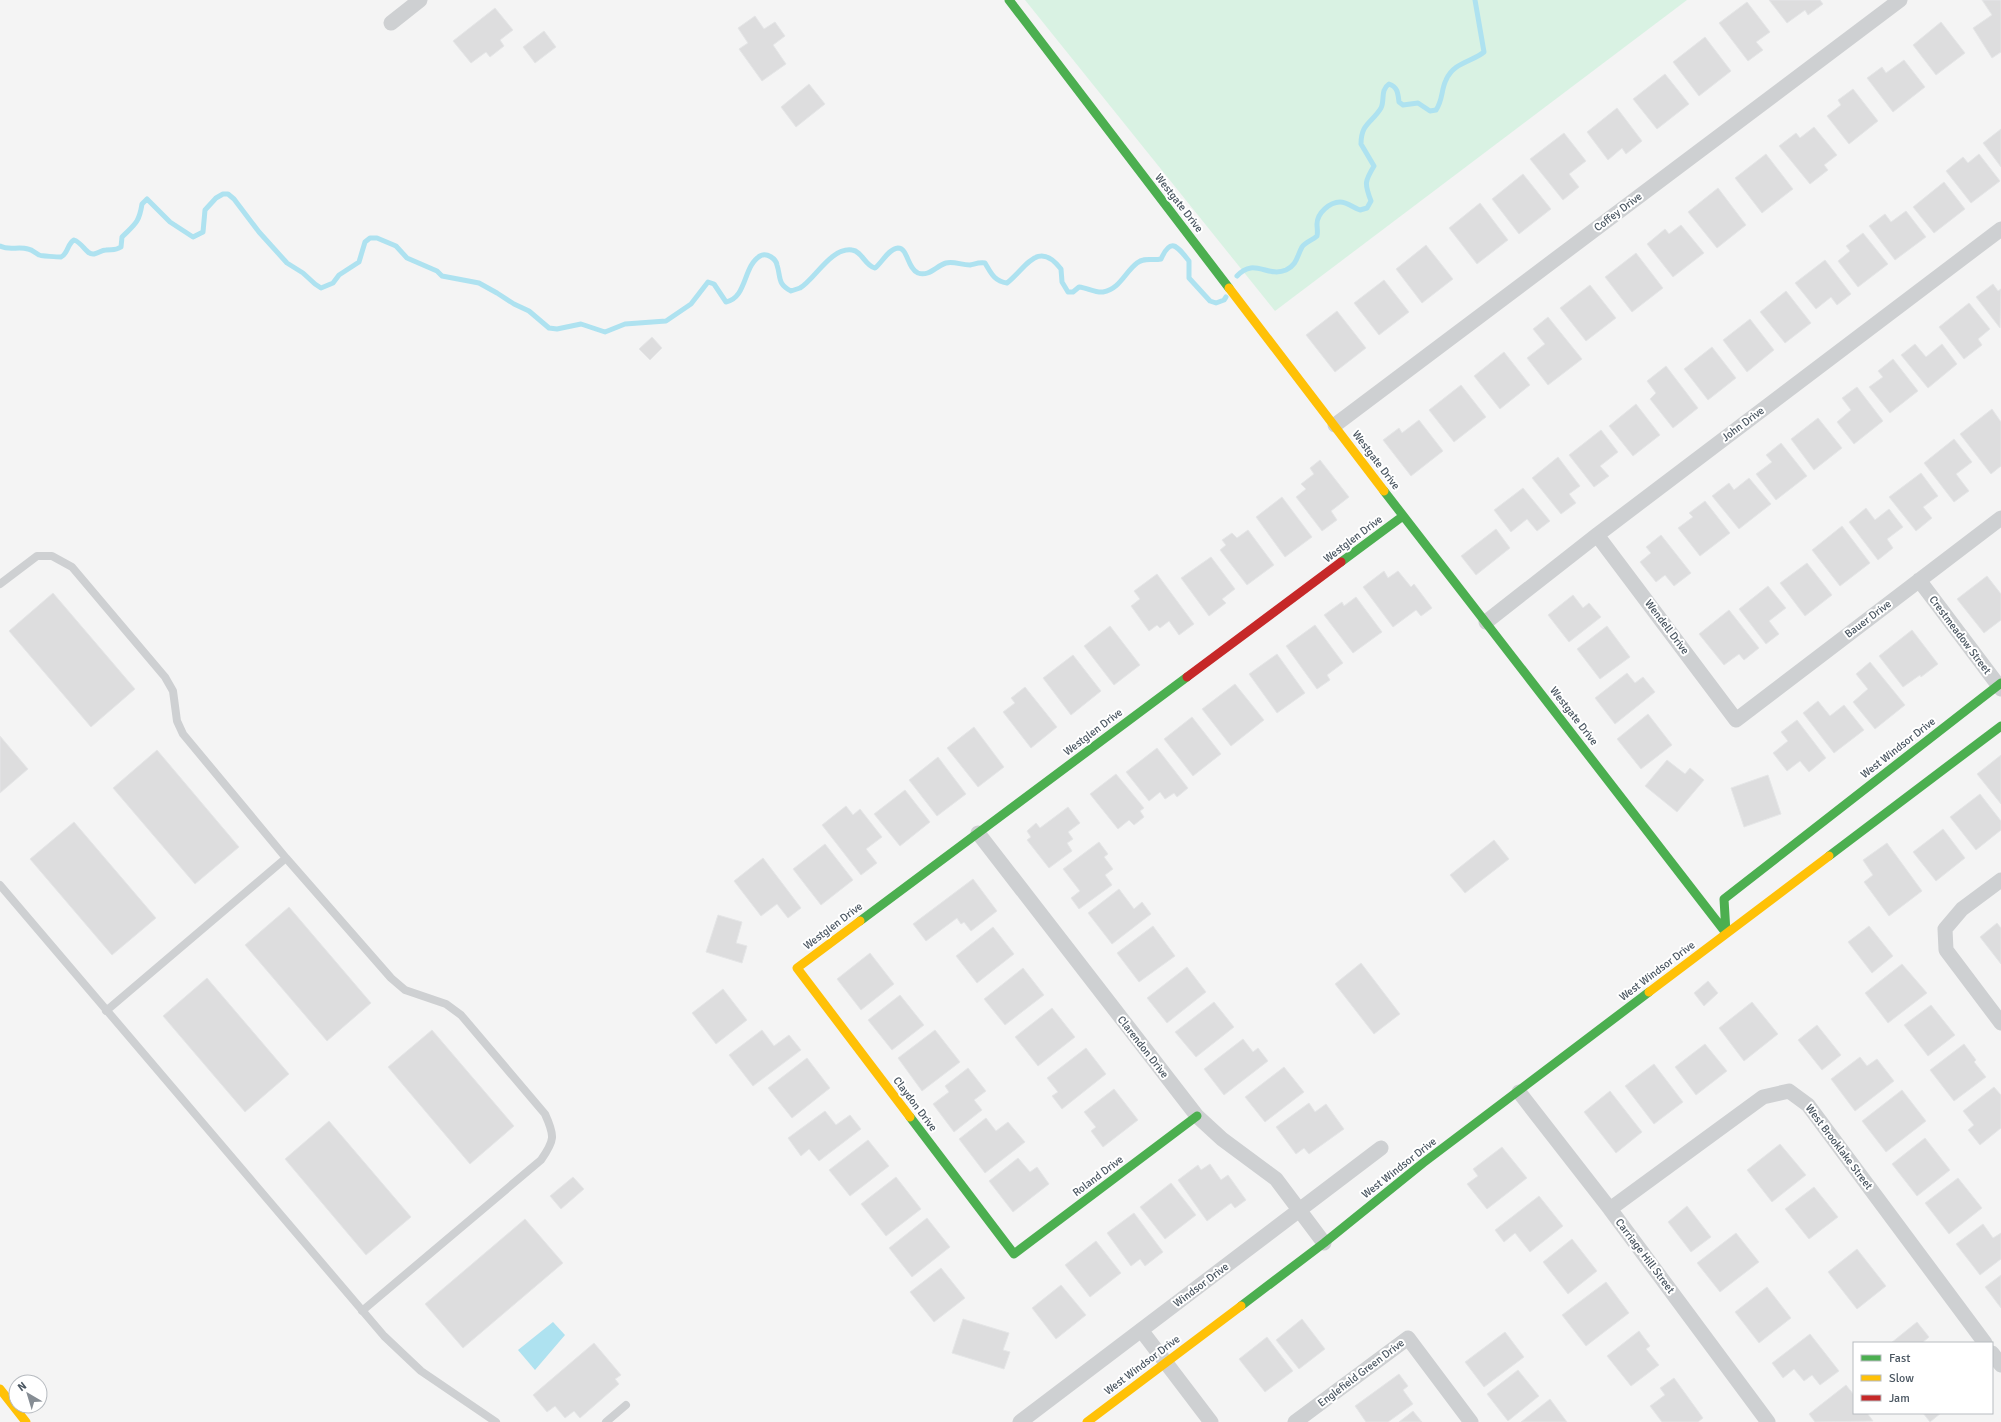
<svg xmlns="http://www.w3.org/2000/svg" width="2001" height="1422" viewBox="0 0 2001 1422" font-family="Signika,sans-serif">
  <rect width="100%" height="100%" fill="#f4f4f4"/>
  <!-- green -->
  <path fill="#d9f2e3" d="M1025,0H1687L1275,311Z"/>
  <!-- water -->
  <path fill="#aee2f0" d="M553,1322L565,1335L535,1370L518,1350Z"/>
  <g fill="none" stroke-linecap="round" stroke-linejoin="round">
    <!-- stream -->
    <path stroke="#aee2f0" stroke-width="5" d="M0,246C9,251 18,246 28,249C33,250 35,253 39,255C40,256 59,257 61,257C68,254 67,244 74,240C83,243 86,255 94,254C98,253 102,250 106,250C112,249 115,251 121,247L122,237C135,224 139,223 142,204L147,199L170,222L193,237L203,232L205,210L216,198L223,194H228L234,199L259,232L287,263L303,273L315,284L321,288L333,283L339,275L359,262L365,242L370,238H377L396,246L407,258L437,271L442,276L479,283L497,293L514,304L529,311L549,328L557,329L581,324L605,332L625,324L666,321L691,304L708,282L714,284L726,302C747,298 743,266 760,256C767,252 776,259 777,265C781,277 777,284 791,291C794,290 797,289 800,288C815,279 831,247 852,250C862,251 865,266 875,268C882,263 888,249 898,248C908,248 907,268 918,273C929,277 936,266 946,263C954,261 961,265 970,265C975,264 979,262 985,263C991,273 994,281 1007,283C1026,268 1038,239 1061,269L1062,282L1068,292H1073L1079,287C1088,288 1095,293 1103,292C1120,289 1125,272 1137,263C1145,257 1152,261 1161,259C1171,237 1177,246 1189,261V278L1210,301L1216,303L1224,300L1226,297
      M1237,276C1254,257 1267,278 1286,270C1297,265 1297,256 1302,247C1305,242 1313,240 1317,236C1318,232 1317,228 1317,224C1317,213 1330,202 1340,202C1347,202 1354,208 1360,210L1367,208L1371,201C1364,183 1365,181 1374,166L1361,144C1361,123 1372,123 1381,108C1385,100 1380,90 1389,84C1398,87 1398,94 1399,102L1403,105L1418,103L1430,111L1436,110C1443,100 1441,90 1446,80C1454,62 1472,62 1484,52L1475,0"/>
  </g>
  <!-- building -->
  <path fill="#ddddde" stroke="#e5e6e7" d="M1769,0H1820L1823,4L1808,15L1805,10L1787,23Z
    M1982,0H2001V52L1992,58L1973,28L1992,15Z
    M1747,2L1770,32L1756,42L1763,50L1748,61L1719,23Z
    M495,8L513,30L500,40L504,46L490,57L486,52L471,63L453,41Z
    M755,16L764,29L775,22L785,36L773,45L786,64L762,81L739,49L748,43L738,28Z
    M1941,22L1965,53L1936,75L1913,45Z
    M544,31L556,47L535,63L523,47Z
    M1705,37L1731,71L1699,96L1673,62Z
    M1904,60L1925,87L1893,112L1867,78L1882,67L1886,73Z
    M1665,74L1689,104L1657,129L1633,99Z
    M809,84L825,104L796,127L781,107Z
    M1853,89L1878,121L1849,144L1827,116L1841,105L1838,100Z
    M1617,108L1642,141L1626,154L1622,148L1608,160L1587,132Z
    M1814,127L1837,155L1824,165L1828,170L1810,184L1779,146L1796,133L1800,138Z
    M2001,129V167L1983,143Z
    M1564,133L1586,161L1569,174L1579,187L1563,200L1530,159Z
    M1766,154L1793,189L1762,213L1735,178Z
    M1979,154L2000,181L1971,203L1946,171L1963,157L1968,163Z
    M1523,174L1551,209L1519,234L1492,199Z
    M1944,182L1965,209L1934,233L1913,207Z
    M1718,188L1746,225L1717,248L1688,212Z
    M1480,203L1508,240L1477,264L1449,228Z
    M1906,211L1926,237L1895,260L1869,226L1885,214L1891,222Z
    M1681,225L1704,253L1673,277L1647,244L1665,229L1669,234Z
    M1863,233L1888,264L1858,287L1838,261L1850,251L1846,246Z
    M1426,245L1453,279L1422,303L1396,269Z
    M1636,253L1663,288L1632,312L1605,277Z
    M1825,260L1851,294L1837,305L1831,297L1816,309L1795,283Z
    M1384,280L1409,312L1379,335L1354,303Z
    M1993,284L1998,291L2001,289L2000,328L1976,297Z
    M1590,285L1616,318L1586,341L1560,308Z
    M1786,291L1811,323L1785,343L1760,312Z
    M1969,303L1990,329L1978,339L1982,345L1964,359L1939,327Z
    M1337,311L1366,348L1335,372L1306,335Z
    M1548,317L1582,359L1548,385L1527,358L1545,344L1533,329Z
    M1750,319L1774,350L1747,372L1723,340Z
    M652,337L662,348L650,360L639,349Z
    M1915,344L1926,357L1942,344L1957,364L1928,388L1901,355Z
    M1712,347L1736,378L1708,400L1684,369Z
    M1504,352L1530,385L1500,409L1474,376Z
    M1893,359L1918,391L1890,413L1869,387L1883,377L1878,371Z
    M1666,366L1698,408L1673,428L1650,399L1656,393L1647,381Z
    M1461,385L1486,417L1454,442L1429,410Z
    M1857,387L1883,421L1854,444L1837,422L1851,410L1842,398Z
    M1636,404L1660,435L1633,456L1609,426Z
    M1992,409L2001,422V466L1991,474L1960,434Z
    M1818,418L1842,448L1814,470L1791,439Z
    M1419,420L1443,451L1411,476L1383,440L1399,428L1402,433Z
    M1601,430L1618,452L1600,466L1609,476L1594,487L1569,455Z
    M1954,439L1972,462L1956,474L1969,491L1954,502L1924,463Z
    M1781,443L1807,476L1776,500L1756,474L1772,462L1766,455Z
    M1558,457L1580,486L1569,494L1576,503L1561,514L1532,478Z
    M1320,460L1349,497L1331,511L1337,520L1322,531L1296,497L1306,489L1301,484L1314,474L1310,468Z
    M1921,473L1938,496L1923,507L1932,518L1916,531L1889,497Z
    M1749,478L1771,504L1739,529L1712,496L1729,483L1734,490Z
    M1523,488L1550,521L1537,531L1527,519L1511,532L1494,510Z
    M1282,497L1312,537L1285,557L1256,517Z
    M1705,501L1730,533L1700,556L1678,528L1693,517L1689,513Z
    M1866,508L1875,520L1889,509L1903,527L1887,539L1893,548L1878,560L1849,522Z
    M1842,526L1870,563L1840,586L1812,550Z
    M1496,529L1510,548L1476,575L1461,556Z
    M1248,530L1274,565L1247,585L1220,550L1226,545L1222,540L1232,533L1237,538Z
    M1661,535L1691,573L1674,586L1665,575L1656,582L1640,562L1651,553L1646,547Z
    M1211,557L1235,589L1222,599L1226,603L1209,616L1181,578Z
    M1807,563L1832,595L1805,616L1780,583Z
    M1384,571L1388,578L1398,571L1411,587L1414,584L1432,608L1421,616L1416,610L1393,627L1363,587Z
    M1157,574L1194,624L1179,635L1169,621L1160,628L1157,625L1149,631L1131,606L1140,599L1134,591Z
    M1987,576L2001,594V620L1984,633L1957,599Z
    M1768,586L1786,608L1769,621L1779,634L1766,644L1739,609Z
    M53,593L135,689L91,727L9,631Z
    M1573,595L1583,608L1589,603L1601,617L1569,642L1548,615Z
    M1356,597L1382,632L1353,653L1324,615L1342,602L1344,606Z
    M1729,610L1759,648L1744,660L1739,654L1724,665L1699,634Z
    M1315,625L1343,663L1327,675L1330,680L1317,689L1286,646Z
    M1110,626L1140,665L1114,685L1084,646Z
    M1607,626L1630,657L1600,679L1577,649Z
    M1912,630L1938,664L1921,677L1920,675L1903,687L1879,656Z
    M1277,654L1305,693L1277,713L1249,674Z
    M1073,655L1101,691L1071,715L1043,678Z
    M1870,662L1905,705L1875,729L1853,702L1868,689L1856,674Z
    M1627,673L1635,683L1643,677L1655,692L1615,724L1595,698Z
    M1235,684L1264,720L1231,746L1202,709Z
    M1025,687L1057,727L1031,748L1003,712L1015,703L1011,698Z
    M1818,701L1830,716L1844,705L1864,730L1834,753L1803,713Z
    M1648,714L1672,745L1641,769L1617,739Z
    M1192,717L1221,754L1193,776L1164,739Z
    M1797,720L1826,758L1809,772L1800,761L1787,771L1773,753L1788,741L1781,732Z
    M974,727L1004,767L978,787L947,748Z
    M0,736L28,769L0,793Z
    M1157,748L1188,788L1177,797L1174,793L1165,799L1160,792L1149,801L1126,772Z
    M157,750L239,847L195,884L113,788Z
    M2001,755V804L1977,774Z
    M938,757L966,794L937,816L909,780Z
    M1667,760L1685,774L1690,768L1704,780L1677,812L1645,786Z
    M1116,774L1144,808L1140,811L1144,817L1134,825L1129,820L1118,829L1090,794Z
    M1768,775L1781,814L1744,827L1731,788Z
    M905,790L930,822L900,846L874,814Z
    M1980,794L2001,821V830L1976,850L1950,817Z
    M846,806L853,815L860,809L882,837L866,849L877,863L861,875L822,825Z
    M1068,807L1080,823L1068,832L1073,839L1067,843L1072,851L1049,868L1027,840L1031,837L1027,831L1036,823L1040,828Z
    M74,822L156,918L112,955L30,859Z
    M1943,829L1965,858L1936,881L1913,852Z
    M1494,840L1509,859L1465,893L1450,875Z
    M1099,842L1108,854L1104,857L1113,869L1105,875L1112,885L1079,909L1071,898L1080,891L1063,869Z
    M1887,843L1922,891L1889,916L1864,882L1873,875L1863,860Z
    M825,844L853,880L821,905L793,869Z
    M763,858L801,908L788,918L777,904L761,916L734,881Z
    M973,879L997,911L971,931L964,922L961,924L957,918L926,941L913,924Z
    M1119,889L1134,909L1142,902L1151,914L1112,944L1088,913Z
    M289,907L371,1003L327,1041L245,945Z
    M718,915L742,922L736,943L747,946L742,963L706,952Z
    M1997,923L2001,928V964L1980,937Z
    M1153,926L1175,956L1139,982L1117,953Z
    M1869,926L1893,956L1872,973L1848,942Z
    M993,927L1014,954L977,983L956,956Z
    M870,953L894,984L861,1010L837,979Z
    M1361,963L1400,1014L1374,1034L1335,984Z
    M1902,964L1927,993L1888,1023L1865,993Z
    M1187,967L1206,992L1167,1023L1147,998Z
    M1023,968L1044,995L1005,1025L984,999Z
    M207,978L289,1074L245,1112L163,1016Z
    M1708,981L1718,993L1704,1006L1694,993Z
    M723,989L747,1020L716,1044L692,1013Z
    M900,995L924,1025L892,1050L868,1020Z
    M1214,1002L1234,1027L1196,1057L1175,1032Z
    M1752,1002L1778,1034L1744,1061L1719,1028Z
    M1931,1005L1955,1035L1928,1056L1904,1025Z
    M1052,1008L1075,1037L1038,1066L1015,1037Z
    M1817,1025L1841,1055L1822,1070L1798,1040Z
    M432,1030L514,1126L470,1164L388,1067Z
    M762,1030L774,1046L789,1035L801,1050L753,1086L729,1055Z
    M935,1030L960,1062L922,1091L898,1058Z
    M1243,1039L1253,1052L1258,1048L1268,1061L1224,1095L1204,1069Z
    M1705,1044L1727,1071L1696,1095L1675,1067Z
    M1964,1044L1976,1060L1974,1062L1986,1077L1954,1101L1930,1070Z
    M1086,1048L1106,1074L1062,1109L1052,1096L1058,1092L1047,1078Z
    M1860,1057L1867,1066L1877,1059L1894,1081L1855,1111L1831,1079Z
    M807,1058L830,1088L792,1118L768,1088Z
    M1654,1064L1683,1102L1654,1124L1625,1086Z
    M1284,1067L1304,1092L1265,1122L1245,1097Z
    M968,1068L986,1091L974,1100L982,1110L954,1132L933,1104L949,1092L945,1086Z
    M1994,1087L2001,1095V1128L1980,1145L1968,1130L1974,1125L1963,1111Z
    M1114,1089L1138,1120L1103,1147L1091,1131L1096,1127L1084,1112Z
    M1902,1090L1926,1121L1886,1152L1862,1121Z
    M1610,1091L1642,1132L1616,1153L1584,1112Z
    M1309,1103L1315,1112L1326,1104L1344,1129L1309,1154L1304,1148L1296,1154L1276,1127Z
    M825,1111L836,1125L850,1115L861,1129L819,1161L809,1149L801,1156L788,1138Z
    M986,1118L996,1131L1008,1122L1025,1142L985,1173L959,1139Z
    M329,1121L411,1217L366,1255L285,1159Z
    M1925,1138L1950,1170L1917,1196L1892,1164Z
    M868,1140L889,1166L850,1196L829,1170Z
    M1780,1144L1806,1175L1772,1202L1747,1170Z
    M1502,1147L1527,1178L1487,1209L1467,1184L1478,1176L1473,1169Z
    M1018,1158L1030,1172L1037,1167L1049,1184L1013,1212L989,1181Z
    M1210,1164L1221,1180L1228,1175L1246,1200L1235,1208L1231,1203L1207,1221L1178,1180L1198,1165L1201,1170Z
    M573,1177L584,1189L561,1209L550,1196Z
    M896,1177L921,1209L886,1236L861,1204Z
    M1958,1178L1982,1208L1949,1234L1925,1203Z
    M1171,1183L1196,1215L1165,1239L1140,1207Z
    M1814,1187L1838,1217L1809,1239L1785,1209Z
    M1539,1196L1563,1226L1530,1252L1515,1233L1504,1242L1495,1230Z
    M1687,1206L1711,1237L1691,1252L1668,1222Z
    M1134,1213L1163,1252L1145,1266L1140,1259L1131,1266L1107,1233Z
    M927,1218L950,1247L912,1277L889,1248Z
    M525,1219L563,1263L463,1348L425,1304Z
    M1983,1224L1993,1238L2001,1233V1259L1980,1275L1956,1244Z
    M1736,1233L1759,1262L1720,1292L1697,1263Z
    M1572,1239L1597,1271L1568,1294L1543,1262Z
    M1096,1241L1121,1273L1090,1297L1065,1265Z
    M1857,1249L1886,1286L1857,1309L1828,1272Z
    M941,1268L965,1298L934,1322L910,1292Z
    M2001,1275V1308L1985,1287Z
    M1606,1282L1629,1313L1586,1346L1562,1315Z
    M1061,1285L1086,1315L1056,1339L1032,1308Z
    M1767,1287L1791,1318L1759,1343L1735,1312Z
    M963,1319L1009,1333L1003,1350L1010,1352L1004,1369L952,1353Z
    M1302,1319L1325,1349L1299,1369L1276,1340Z
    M1917,1322L1929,1337L1922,1343H1891Z
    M1639,1331L1650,1346L1646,1349L1659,1365L1631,1386L1607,1356Z
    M1505,1332L1524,1357L1484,1387L1465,1362Z
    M1810,1334L1839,1371L1820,1385L1812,1375L1804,1381L1794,1369L1783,1378L1772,1363Z
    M1267,1337L1293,1371L1265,1392L1239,1359Z
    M594,1343L621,1375L615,1379L619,1384L580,1418L574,1411L565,1418L555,1406L547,1412L533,1395Z
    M1518,1370L1539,1396L1508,1421L1487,1394Z
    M1399,1374L1408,1386L1403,1390L1413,1404L1388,1422H1366L1355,1406Z
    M1674,1378L1703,1418L1698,1422H1662L1650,1406L1665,1395L1660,1388Z
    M1846,1385L1854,1395V1413H1867L1873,1421L1815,1422L1809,1414Z
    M1550,1399L1567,1422H1521Z
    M1413,1411L1422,1422H1399Z
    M1923,1413H1941L1930,1422Z"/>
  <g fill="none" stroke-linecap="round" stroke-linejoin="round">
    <!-- lane -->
    <path stroke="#ced0d2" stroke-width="8" d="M0,584L37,556H52L72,567L165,677L173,691L177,721L183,734L286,858L391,978L405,990L446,1004L461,1015L545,1114C555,1136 555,1140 541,1160L362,1311
      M0,885L384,1336L421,1371L496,1422
      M106,1011L286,858
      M606,1422L626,1405"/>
    <!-- street -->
    <path stroke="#ced0d2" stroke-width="15" d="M391,23L420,0
      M1335,425L1900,0
      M1597,535L1736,720L2001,518
      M1919,580L2001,689
      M1486,622L1597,535L2001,229
      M978,833L1197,1116L1222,1139L1276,1179L1324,1243
      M2001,880L1962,909L1945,929L1946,950L2001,1023
      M1519,1092L1610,1209L1768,1422
      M1610,1209L1763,1097L1789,1091L1808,1105L1985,1343
      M1141,1330L1211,1422
      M1992,1353L2001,1365
      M1020,1422L1381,1148
      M1295,1422L1408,1338L1471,1422"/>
    <!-- fast -->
    <path stroke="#4caf50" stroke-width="9" d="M1009,0L1229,288
      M1384,491L1726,933
      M1341,562L1403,516
      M1829,856L2001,726
      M860,921L1187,677
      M1726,933L1724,899L2001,683
      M910,1117L1014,1254L1197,1116
      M1241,1306L1324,1243L1423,1163L1649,992"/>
    <!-- slow -->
    <path stroke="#ffc107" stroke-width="9" d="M1229,288L1384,491
      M860,921L797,968L910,1117
      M1649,992L1829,856
      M0,1389L26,1422
      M1087,1422L1241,1306"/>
    <!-- jam -->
    <path stroke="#c62828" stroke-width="9" d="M1187,677L1341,562"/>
  </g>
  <g text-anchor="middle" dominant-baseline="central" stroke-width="4" stroke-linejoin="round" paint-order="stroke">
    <!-- street labels -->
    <g font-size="11" fill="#4a5661" stroke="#fff">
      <text transform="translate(1179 203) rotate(52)">Westgate Drive</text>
      <text transform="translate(1618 212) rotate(-37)">Coffey Drive</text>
      <text transform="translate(1743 424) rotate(-37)">John Drive</text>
      <text transform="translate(1376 460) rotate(53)">Westgate Drive</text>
      <text transform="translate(1353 539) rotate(-37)">Westglen Drive</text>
      <text transform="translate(1868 619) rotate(-37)">Bauer Drive</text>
      <text transform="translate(1667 627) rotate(53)">Wendell Drive</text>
      <text transform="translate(1960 635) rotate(53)">Crestmeadow Street</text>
      <text transform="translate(1574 716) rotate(52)">Westgate Drive</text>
      <text transform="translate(1093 732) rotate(-37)">Westglen Drive</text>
      <text transform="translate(1898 748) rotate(-38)">West Windsor Drive</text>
      <text transform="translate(833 926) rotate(-37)">Westglen Drive</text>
      <text transform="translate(1657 971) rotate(-37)">West Windsor Drive</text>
      <text transform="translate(1143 1047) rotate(52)">Clarendon Drive</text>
      <text transform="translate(915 1104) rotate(53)">Claydon Drive</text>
      <text transform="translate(1839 1147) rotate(53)">West Brooklake Street</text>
      <text transform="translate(1399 1168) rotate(-38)">West Windsor Drive</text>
      <text transform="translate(1098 1176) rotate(-37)">Roland Drive</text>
      <text transform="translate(1645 1256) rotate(53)">Carriage Hill Street</text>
      <text transform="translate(1201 1285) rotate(-37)">Windsor Drive</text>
      <text transform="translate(1142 1365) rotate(-37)">West Windsor Drive</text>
      <text transform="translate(1361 1373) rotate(-37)">Englefield Green Drive</text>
    </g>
  </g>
  <!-- legend -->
  <rect x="1853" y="1342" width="140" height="72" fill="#ffffff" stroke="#b7bbc0"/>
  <rect x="1861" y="1355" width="20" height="6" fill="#4caf50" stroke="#b7bbc0"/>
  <text x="1889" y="1362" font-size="12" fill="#4a5661">Fast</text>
  <rect x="1861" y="1375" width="20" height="6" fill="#ffc107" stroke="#b7bbc0"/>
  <text x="1889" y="1382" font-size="12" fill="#4a5661">Slow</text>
  <rect x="1861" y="1395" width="20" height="6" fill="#c62828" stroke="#b7bbc0"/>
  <text x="1889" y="1402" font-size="12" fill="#4a5661">Jam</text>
  <!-- north arrow -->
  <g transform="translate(28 1394) rotate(322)"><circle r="19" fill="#ffffff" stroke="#b7bbc0"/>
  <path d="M0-3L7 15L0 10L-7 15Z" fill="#868d94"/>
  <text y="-6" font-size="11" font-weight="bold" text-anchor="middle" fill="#4a5661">N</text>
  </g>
</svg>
